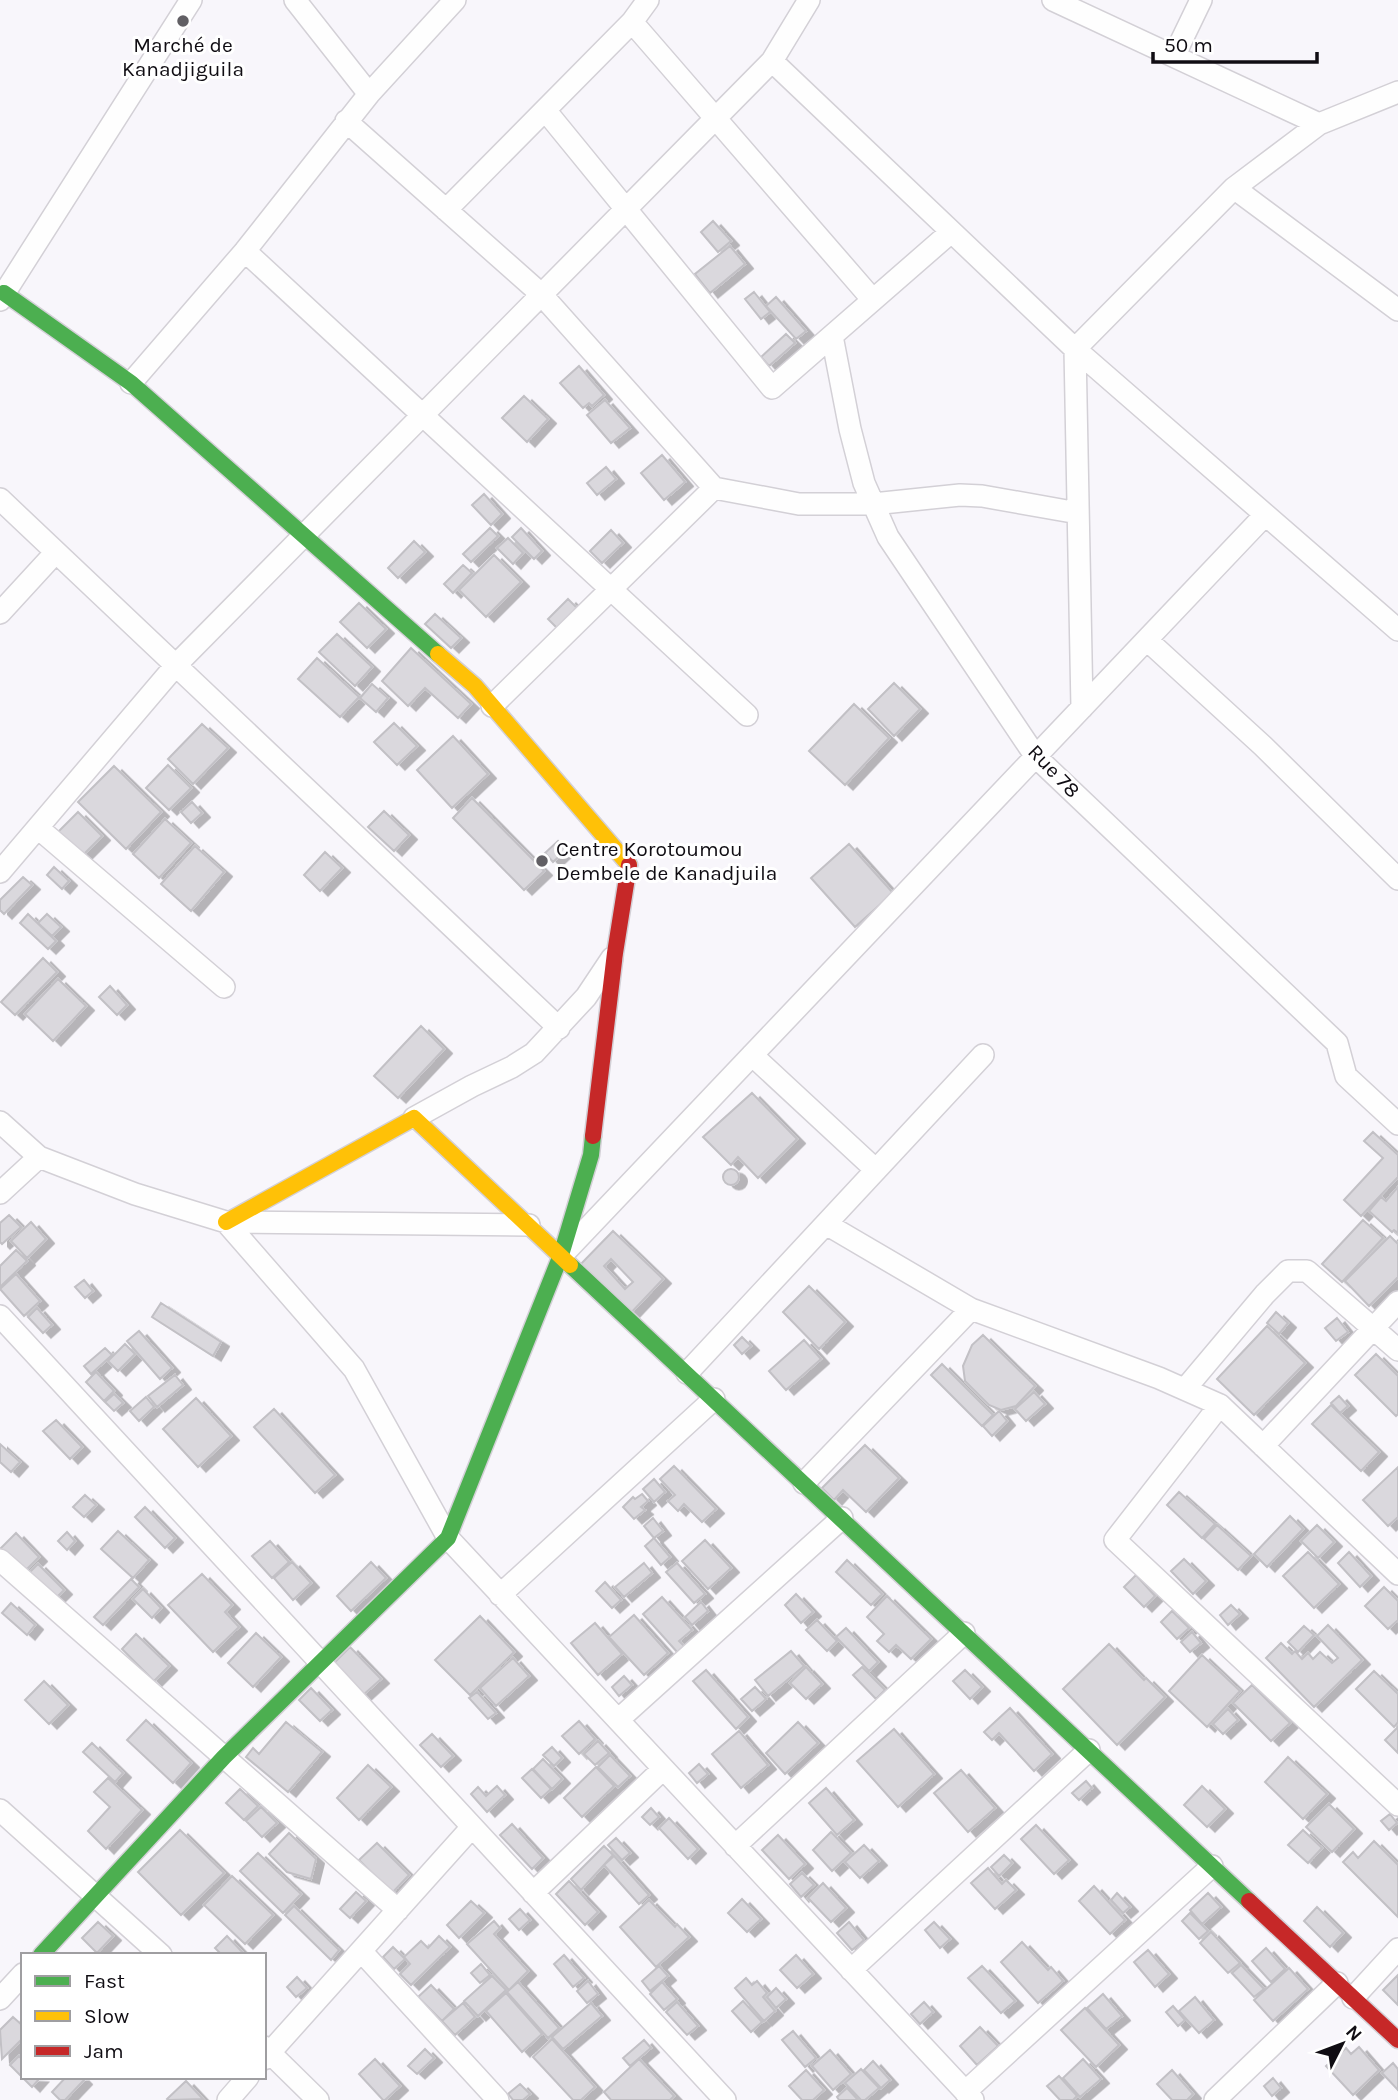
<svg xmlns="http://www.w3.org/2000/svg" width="1398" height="2100" viewBox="0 0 1398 2100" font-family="Karla,sans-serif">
  <defs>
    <filter id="shadow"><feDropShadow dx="8" dy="4.5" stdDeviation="0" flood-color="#0004"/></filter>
  </defs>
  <rect width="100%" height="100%" fill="#f8f6fb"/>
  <!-- building -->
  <path fill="#dad8dd" stroke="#c2c0c5" stroke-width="2" fill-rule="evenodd" filter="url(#shadow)" d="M713,221L731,241L718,252L701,232Z
    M730,246L745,264L710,293L695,274Z
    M754,292L770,312L761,319L745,299Z
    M776,297L806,331L796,339L766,306Z
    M786,334L795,343L769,366L761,357Z
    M579,366L604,395L592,406L589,403L583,408L560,383Z
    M524,396L548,419L527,442L502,418Z
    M605,400L630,428L611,443L587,415Z
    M662,455L685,482L664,500L641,473Z
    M606,467L616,479L597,495L587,483Z
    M484,494L502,514L491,525L472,505Z
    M490,528L498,536L471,562L463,554Z
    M521,528L542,551L534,559L512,537Z
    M611,530L623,543L602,563L590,551Z
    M508,538L523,553L513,564L497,548Z
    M414,541L425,552L398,578L388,568Z
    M494,555L521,582L486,617L459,590Z
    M463,565L472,573L453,593L444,584Z
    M568,599L578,609L558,629L548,619Z
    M359,603L386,629L367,648L340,622Z
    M435,614L461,638L451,648L425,624Z
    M337,634L372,667L355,686L319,652Z
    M411,648L471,704L458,718L425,688L408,706L382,681Z
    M317,658L359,697L340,717L298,679Z
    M894,683L920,709L894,736L868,709Z
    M372,684L388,698L376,712L360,698Z
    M854,704L889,738L845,785L809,751Z
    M394,723L417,746L397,765L374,742Z
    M202,724L228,748L193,784L168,759Z
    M453,736L488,774L452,808L417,770Z
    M168,765L191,788L169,810L146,788Z
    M114,766L161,812L126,849L78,802Z
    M472,798L544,871L524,890L453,818Z
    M192,802L202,813L191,823L181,812Z
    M384,811L409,835L394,851L368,827Z
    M78,812L102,836L81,857L57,833Z
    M165,819L191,843L159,878L133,854Z
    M558,841L566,850L553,862L545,853Z
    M849,844L893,893L855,927L811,878Z
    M195,846L224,872L191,911L161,884Z
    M325,852L342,868L320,891L304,875Z
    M54,867L69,881L62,889L47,875Z
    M23,877L32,885L4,914L0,910V900Z
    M28,914L56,941L48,949L20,923Z
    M47,914L61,927L52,936L38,923Z
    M43,958L57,972L15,1015L1,1002Z
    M58,979L86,1006L53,1041L25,1014Z
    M110,986L127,1005L117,1015L99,997Z
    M421,1026L444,1049L398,1098L374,1076Z
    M752,1093L797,1139L758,1178L738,1157L731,1165L703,1137Z
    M1373,1132L1398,1155V1177L1361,1216L1344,1200L1383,1158L1364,1141Z
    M723 1177a8 8 0 1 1 16 0a8 8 0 1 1-16 0Z
    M1398,1187V1233L1394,1230L1392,1232L1369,1211L1381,1197L1386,1201Z
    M9,1215L21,1227L2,1244L0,1242V1223Z
    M1363,1220L1383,1238L1342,1282L1322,1264Z
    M31,1222L46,1239L27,1258L11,1241Z
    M613,1231L663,1279L627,1317L577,1268ZM611,1259L633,1282L625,1289L604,1266Z
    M1390,1236L1398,1244V1277L1369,1306L1345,1281Z
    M16,1250L27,1261L0,1287V1266Z
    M16,1274L40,1301L24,1316L0,1289Z
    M84,1280L93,1291L85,1298L75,1287Z
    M809,1286L845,1322L819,1349L783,1312Z
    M161,1303L221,1342L213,1356L152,1317Z
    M37,1308L52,1325L43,1333L28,1317Z
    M1276,1312L1288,1323L1279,1334L1267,1323Z
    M1337,1318L1348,1332L1336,1341L1325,1328Z
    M1267,1326L1305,1363L1254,1415L1217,1379Z
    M139,1331L172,1368L160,1379L127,1341Z
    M983,1335L1035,1386L1016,1406L1001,1410L989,1405L965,1381L963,1366L972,1345Z
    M742,1337L751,1346L742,1354L734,1345Z
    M804,1340L821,1359L786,1390L769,1371Z
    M125,1344L135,1354L118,1371L108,1361Z
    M105,1348L112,1355L91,1374L84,1366Z
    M1376,1354L1398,1376V1414L1396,1416L1355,1375Z
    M942,1364L993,1415L982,1426L931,1375Z
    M96,1372L114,1391L104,1401L86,1382Z
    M175,1375L183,1385L157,1407L148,1396Z
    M1034,1392L1045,1404L1026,1421L1015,1409Z
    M114,1394L123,1403L114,1411L105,1402Z
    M1339,1396L1348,1406L1340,1413L1331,1403Z
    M146,1397L154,1407L139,1421L130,1411Z
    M196,1398L231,1436L198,1467L163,1429Z
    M1331,1405L1379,1452L1361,1471L1312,1424Z
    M274,1409L335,1475L315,1493L254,1427Z
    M999,1411L1007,1421L992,1436L983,1426Z
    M56,1420L82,1447L70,1459L43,1431Z
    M0,1444L20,1462L11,1472L0,1462Z
    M865,1445L899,1478L866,1512L843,1490L834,1500L822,1488Z
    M674,1466L716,1509L702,1522L684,1504L678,1511L668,1501L675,1495L660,1479Z
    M1398,1467V1517L1388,1526L1363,1500Z
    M654,1479L665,1492L654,1502L643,1489Z
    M1179,1492L1215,1524L1202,1538L1167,1505Z
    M642,1494L648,1501L641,1507L645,1510L634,1519L623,1507L633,1497L635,1499Z
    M85,1495L96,1505L84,1517L73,1507Z
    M145,1507L175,1538L165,1548L135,1517Z
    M1290,1516L1303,1529L1267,1567L1254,1554Z
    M653,1518L663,1531L654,1538L644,1526Z
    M1217,1525L1251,1556L1238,1570L1204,1539Z
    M1317,1525L1334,1542L1318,1558L1301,1541Z
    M118,1531L149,1560L133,1578L101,1549Z
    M67,1532L75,1541L67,1550L58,1541Z
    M16,1533L39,1557L23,1573L0,1549Z
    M654,1538L670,1557L661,1565L645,1546Z
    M705,1540L731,1568L708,1589L682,1561Z
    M270,1541L289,1562L272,1578L252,1556Z
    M1308,1552L1339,1584L1314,1608L1283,1576Z
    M1349,1552L1371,1576L1360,1587L1338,1563Z
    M1184,1559L1206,1581L1193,1594L1171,1571Z
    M847,1560L882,1594L871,1605L836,1572Z
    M292,1562L311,1583L293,1600L274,1578Z
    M371,1562L386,1578L351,1611L337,1596Z
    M644,1563L652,1573L624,1597L615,1587Z
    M677,1563L705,1594L694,1603L666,1572Z
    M38,1564L64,1590L54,1600L28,1574Z
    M202,1574L232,1605L225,1612L239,1627L213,1652L168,1605Z
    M1136,1575L1155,1596L1144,1607L1124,1587Z
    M131,1579L139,1587L103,1625L94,1617Z
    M605,1582L621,1600L612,1608L596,1591Z
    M1384,1587L1398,1601V1620L1388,1629L1365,1606Z
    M143,1589L161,1608L152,1618L133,1599Z
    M796,1594L813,1612L801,1623L785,1605Z
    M887,1596L931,1639L911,1659L896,1645L889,1652L877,1641L884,1634L867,1617Z
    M662,1597L692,1630L679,1641L685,1647L678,1653L643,1614Z
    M701,1602L708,1611L692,1625L685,1617Z
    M11,1603L35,1625L27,1635L2,1613Z
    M1231,1605L1240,1614L1228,1625L1220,1615Z
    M1172,1611L1189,1628L1177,1639L1161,1622Z
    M634,1615L668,1653L644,1675L609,1637Z
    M480,1616L514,1652L470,1695L435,1660Z
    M817,1620L837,1641L827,1651L806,1630Z
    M595,1623L622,1654L598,1675L571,1643Z
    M1328,1625L1362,1660L1314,1707L1266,1658L1281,1643L1292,1654L1295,1651L1302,1659L1308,1653L1313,1659L1320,1652L1332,1663L1338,1658L1317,1636Z
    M1304,1626L1314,1635L1298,1652L1288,1642Z
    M846,1628L878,1662L869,1671L836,1637Z
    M1192,1632L1201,1643L1190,1652L1181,1642Z
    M256,1633L281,1657L253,1687L228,1663Z
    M136,1634L169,1666L154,1681L122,1649Z
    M1109,1644L1144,1680L1146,1678L1165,1697L1117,1745L1063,1689Z
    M350,1647L381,1679L362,1696L332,1665Z
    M791,1651L804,1666L768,1696L755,1680Z
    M1202,1655L1240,1691L1207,1727L1169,1691Z
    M513,1658L529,1676L496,1706L480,1688Z
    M806,1667L822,1684L806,1699L790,1683Z
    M862,1667L885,1690L876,1699L853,1675Z
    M706,1670L748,1717L736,1729L693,1681Z
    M965,1670L982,1687L970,1699L953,1681Z
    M1374,1671L1398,1694V1722L1394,1727L1356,1689Z
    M624,1676L632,1685L619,1696L612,1687Z
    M44,1681L68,1705L49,1724L25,1700Z
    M1252,1685L1290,1723L1271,1741L1233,1703Z
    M755,1687L766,1699L752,1711L741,1699Z
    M311,1688L332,1710L320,1721L299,1700Z
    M477,1692L496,1713L488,1719L469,1698Z
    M1010,1708L1052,1754L1034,1771L999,1733L992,1740L984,1732Z
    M1228,1709L1238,1720L1223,1734L1213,1724Z
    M146,1720L191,1763L173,1783L127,1740Z
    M579,1721L595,1739L579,1754L562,1736Z
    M286,1722L322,1752L288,1792L246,1757L253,1748L259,1754Z
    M798,1722L818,1743L785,1774L766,1753Z
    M1398,1727V1753L1385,1740Z
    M894,1729L934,1774L898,1807L857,1761Z
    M739,1731L768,1765L741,1788L712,1754Z
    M432,1734L453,1756L441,1767L420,1745Z
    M598,1741L609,1753L595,1765L584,1754Z
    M92,1743L123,1773L115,1782L83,1752Z
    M552,1747L562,1758L554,1766L543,1755Z
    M610,1755L630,1776L618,1787L598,1767Z
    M1288,1757L1327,1794L1303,1819L1265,1782Z
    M543,1759L562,1779L552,1789L533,1769Z
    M699,1764L708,1774L697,1783L689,1773Z
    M368,1765L391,1787L359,1820L337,1798Z
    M596,1767L614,1786L582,1817L564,1798Z
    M532,1769L551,1789L541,1798L522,1778Z
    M961,1770L995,1808L968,1832L934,1793Z
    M108,1778L142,1810L106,1849L88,1831L110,1807L94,1792Z
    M1086,1781L1092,1788L1079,1800L1072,1793Z
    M497,1786L505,1795L487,1812L471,1794L478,1787L486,1796Z
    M1202,1786L1225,1809L1207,1827L1184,1805Z
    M826,1788L854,1820L837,1835L809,1803Z
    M240,1789L258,1806L244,1820L226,1803Z
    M1329,1804L1354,1829L1332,1852L1306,1827Z
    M261,1807L277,1823L262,1837L246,1821Z
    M651,1808L659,1817L650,1825L642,1817Z
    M1390,1814L1397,1823L1389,1830L1381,1821Z
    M669,1818L698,1849L688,1859L659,1828Z
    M512,1824L543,1858L532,1869L500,1835Z
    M1036,1825L1069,1860L1054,1874L1021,1839Z
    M180,1830L224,1873L181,1915L138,1872Z
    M1303,1830L1322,1848L1308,1863L1288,1845Z
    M831,1832L851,1853L832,1871L813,1850Z
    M289,1833L316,1859L311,1879L287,1872L269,1854Z
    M778,1835L805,1864L789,1879L762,1850Z
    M616,1838L630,1853L622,1860L608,1845Z
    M1374,1841L1398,1865V1917L1343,1862L1353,1852L1358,1858Z
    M377,1843L409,1875L392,1893L359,1860Z
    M864,1845L879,1861L860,1878L845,1862Z
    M604,1846L613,1855L581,1890L571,1879Z
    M258,1853L301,1894L283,1913L240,1871Z
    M1004,1855L1012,1863L999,1876L991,1867Z
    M614,1856L649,1895L639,1904L604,1865Z
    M988,1868L1002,1884L1006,1880L1016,1890L995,1909L971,1883Z
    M802,1873L814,1885L801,1897L790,1884Z
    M232,1876L273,1915L245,1944L204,1905Z
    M569,1881L598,1912L585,1925L556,1894Z
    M823,1883L846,1908L831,1922L808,1898Z
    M1094,1886L1125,1920L1110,1934L1079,1901Z
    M356,1892L366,1901L350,1918L340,1909Z
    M1117,1893L1130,1907L1123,1913L1111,1900Z
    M1208,1893L1221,1907L1202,1924L1190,1910Z
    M742,1899L761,1919L747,1932L728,1913Z
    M649,1900L675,1927L677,1924L689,1937L656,1967L620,1927Z
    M471,1901L484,1913L459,1938L447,1925Z
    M294,1906L339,1950L331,1960L285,1915Z
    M1317,1907L1343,1933L1330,1947L1304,1921Z
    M520,1909L530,1920L519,1930L509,1919Z
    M1190,1913L1208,1931L1199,1939L1182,1921Z
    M494,1921L500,1928L494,1934L528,1971L509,1990L467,1944Z
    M98,1922L113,1936L97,1953L82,1938Z
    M849,1922L864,1940L852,1950L837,1933Z
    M934,1922L950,1939L940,1948L925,1930Z
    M1211,1932L1240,1963L1228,1973L1200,1943Z
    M227,1936L245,1955H222L215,1948Z
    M439,1936L450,1947L411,1985L400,1974L410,1964L404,1957L421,1941L428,1948Z
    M1022,1942L1048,1970L1051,1967L1063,1981L1038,2003L1001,1962Z
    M393,1947L405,1959L394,1969L383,1957Z
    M1266,1948L1285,1969L1271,1982L1252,1961Z
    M1148,1950L1169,1974L1155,1987L1134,1962Z
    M564,1955L584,1978L573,1987L554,1964Z
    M796,1955L813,1974L797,1988L780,1970Z
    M481,1964L490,1975L480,1983L471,1973Z
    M1241,1965L1264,1989L1254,1997L1232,1973Z
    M659,1966L668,1976L650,1991L642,1981Z
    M982,1966L1015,2001L1001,2013L968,1978Z
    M1289,1968L1308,1989L1273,2021L1254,2000Z
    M1398,1975V2005L1383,1990Z
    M492,1976L506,1990L478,2016L464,2001Z
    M297,1977L307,1988L296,1997L287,1987Z
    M746,1978L752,1985L757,1981L767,1993L763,1997L775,2011L764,2021L735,1988Z
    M588,1981L598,1994L587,2003L577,1991Z
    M518,1982L559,2028L548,2038L507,1992Z
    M662,1982L677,1999L664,2010L650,1994Z
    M431,1985L454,2009L442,2021L418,1997Z
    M776,1988L786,1999L776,2008L767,1997Z
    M506,1993L542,2034L522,2052L486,2011Z
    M1103,1994L1122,2016L1106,2029L1087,2008Z
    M1195,1997L1214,2020L1199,2033L1179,2011Z
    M743,2001L762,2022L751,2032L732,2011Z
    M677,2002L698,2026L687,2035L666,2012Z
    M924,2002L933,2012L920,2024L911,2014Z
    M463,2003L475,2017L455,2035L442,2021Z
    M591,2003L602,2016L563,2049L552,2037Z
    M1173,2006L1185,2020L1178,2026L1166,2012Z
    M1085,2008L1119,2045L1096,2067L1061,2030Z
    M13,2017L23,2026V2038L2,2059L0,2030Z
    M980,2027L998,2046L977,2065L960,2046Z
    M793,2031L816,2058L805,2067L782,2040Z
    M552,2039L595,2087L581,2100H573L533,2057Z
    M644,2040L651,2048L630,2066L623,2058Z
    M1359,2047L1379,2070L1353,2095L1326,2066L1346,2048L1351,2054Z
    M425,2049L434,2058L417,2074L408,2066Z
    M830,2050L851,2074L833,2090L812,2066Z
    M19,2056L23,2060V2077L40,2078L32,2087L10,2065Z
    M375,2059L400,2086L385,2100H383L359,2074Z
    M639,2059L674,2096L670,2100H611L604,2092Z
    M1083,2059L1101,2079L1080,2097L1063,2078Z
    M873,2061L890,2080L881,2088L864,2070Z
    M1393,2063L1398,2069V2090L1382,2073Z
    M861,2069L879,2088L865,2100H861L845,2083Z
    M806,2070L824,2090L813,2100H802L789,2086Z
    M1172,2070L1193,2094L1187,2100H1172L1157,2084Z
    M1059,2076L1077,2096L1073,2100H1060L1047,2086Z
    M66,2077H81L84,2080L65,2100H60L52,2092Z
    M1273,2078L1281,2088L1272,2096L1264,2086Z
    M186,2081L203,2099L168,2100L167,2099Z
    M520,2084L530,2094L523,2100H513L508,2094Z
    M847,2088L858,2100H839L837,2097Z"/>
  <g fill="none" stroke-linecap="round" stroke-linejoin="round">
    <!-- street casing -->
    <g stroke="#d3d0d6" stroke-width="24">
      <path id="street" d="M295,0L369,94
        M1053,0L1319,124
        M632,22L873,300
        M1174,56L1201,0
        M772,61L1075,349L1398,630
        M545,110L772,388L951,232
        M346,121L541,294L714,488L799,504H873L960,495L982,496L1078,513
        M1234,188L1398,310
        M446,210L632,22L648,0
        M245,251L747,715
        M0,300L191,0
        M832,336L850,429L864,483L888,537L1036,757L1337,1043L1346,1076L1398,1124
        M131,383L245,251L369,94L455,0
        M0,499L559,1028
        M0,613L56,552
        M1147,640L1263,746L1398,879
        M492,706L714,488
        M1082,708L1075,349L1234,188L1319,124L1398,92
        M38,828L224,987
        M0,872L176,665L772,61L809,0
        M752,1055L876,1170
        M414,1118L472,1086L512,1067L534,1053L586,997L612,958
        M0,1122L39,1157L135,1194L226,1222L354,1369L448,1538L973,2100
        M0,1193L39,1157
        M230,1222L529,1225
        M826,1224L971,1309L1159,1378L1220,1405L1398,1574
        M565,1252L1265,515
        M0,1316L725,2100
        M687,1373L983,1055
        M1185,1389L1265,1294L1288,1271H1307L1398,1350
        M1220,1405L1115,1540L1398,1805
        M1263,1446L1398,1302
        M804,1483L971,1309
        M0,1560L398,1910
        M500,1595L714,1399
        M618,1720L842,1518
        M0,1810L161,1955
        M735,1846L964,1633
        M533,1893L663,1769
        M361,1951L498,2100
        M851,1970L1089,1750
        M1353,1998L1398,1949
        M0,1999L23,1974
        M264,2047L318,2100
        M264,2059L472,1827
        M965,2092L1212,1866
        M228,2100L248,2077
        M1215,2100L1337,1983"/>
    </g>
    <!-- fast casing -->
    <g stroke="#d3d0d6" stroke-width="19">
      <path id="fast" d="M4,293L131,383L438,654
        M570,1265L1249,1901
        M41,1955L224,1757L448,1538L561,1255L591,1155L593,1136"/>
    </g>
    <!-- slow casing -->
    <g stroke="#d3d0d6" stroke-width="19">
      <path id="slow" d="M438,654L475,686L629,865
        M226,1222L414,1118L570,1265"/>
    </g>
    <!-- jam casing -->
    <g stroke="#d3d0d6" stroke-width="19">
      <path id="jam" d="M593,1136L615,953L629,865
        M1249,1901L1398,2040"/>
    </g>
    <!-- street -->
    <use href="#street" stroke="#fefefe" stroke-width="21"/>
    <!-- fast -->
    <use href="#fast" stroke="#4caf50" stroke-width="16"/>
    <!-- slow -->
    <use href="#slow" stroke="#ffc107" stroke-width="16"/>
    <!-- jam -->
    <use href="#jam" stroke="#c62828" stroke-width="16"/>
  </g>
  <!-- markers -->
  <g fill="#615f64" stroke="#fff" stroke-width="2.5">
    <circle cx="183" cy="21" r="7"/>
    <circle cx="542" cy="861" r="7"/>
  </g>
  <g text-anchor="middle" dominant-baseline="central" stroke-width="6" stroke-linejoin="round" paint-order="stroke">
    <!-- poi labels -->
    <g font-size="21" fill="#100d13" stroke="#fff">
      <text x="183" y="45">Marché de<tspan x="183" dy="24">Kanadjiguila</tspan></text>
      <text x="556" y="849" text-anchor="start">Centre Korotoumou<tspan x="556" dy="24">Dembele de Kanadjuila</tspan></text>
    </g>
    <!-- street labels -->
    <g font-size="21" fill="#100d13" stroke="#fff">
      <text transform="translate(1054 771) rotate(46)">Rue 78</text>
    </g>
  </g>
  <!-- legend -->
  <rect x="21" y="1953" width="245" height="126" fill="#ffffff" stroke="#9f9ea1" stroke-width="2"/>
  <rect x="35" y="1976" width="35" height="10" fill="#4caf50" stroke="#9f9ea1" stroke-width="2"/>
  <text x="84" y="1988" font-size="21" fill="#100d13">Fast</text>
  <rect x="35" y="2011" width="35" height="10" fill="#ffc107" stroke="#9f9ea1" stroke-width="2"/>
  <text x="84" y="2023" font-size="21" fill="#100d13">Slow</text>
  <rect x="35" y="2046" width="35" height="10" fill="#c62828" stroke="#9f9ea1" stroke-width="2"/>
  <text x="84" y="2058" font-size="21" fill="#100d13">Jam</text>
  <!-- north arrow -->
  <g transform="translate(1342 2044) rotate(48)" stroke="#ffffff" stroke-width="5" paint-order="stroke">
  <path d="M0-5L12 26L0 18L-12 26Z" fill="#100d13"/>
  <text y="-10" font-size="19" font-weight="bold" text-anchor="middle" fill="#100d13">N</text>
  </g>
  <!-- scale -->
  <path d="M1153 52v10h164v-10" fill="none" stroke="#100d13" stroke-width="3.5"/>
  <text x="1164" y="52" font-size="21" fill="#100d13" stroke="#ffffff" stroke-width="5" paint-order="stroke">50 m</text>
</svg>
